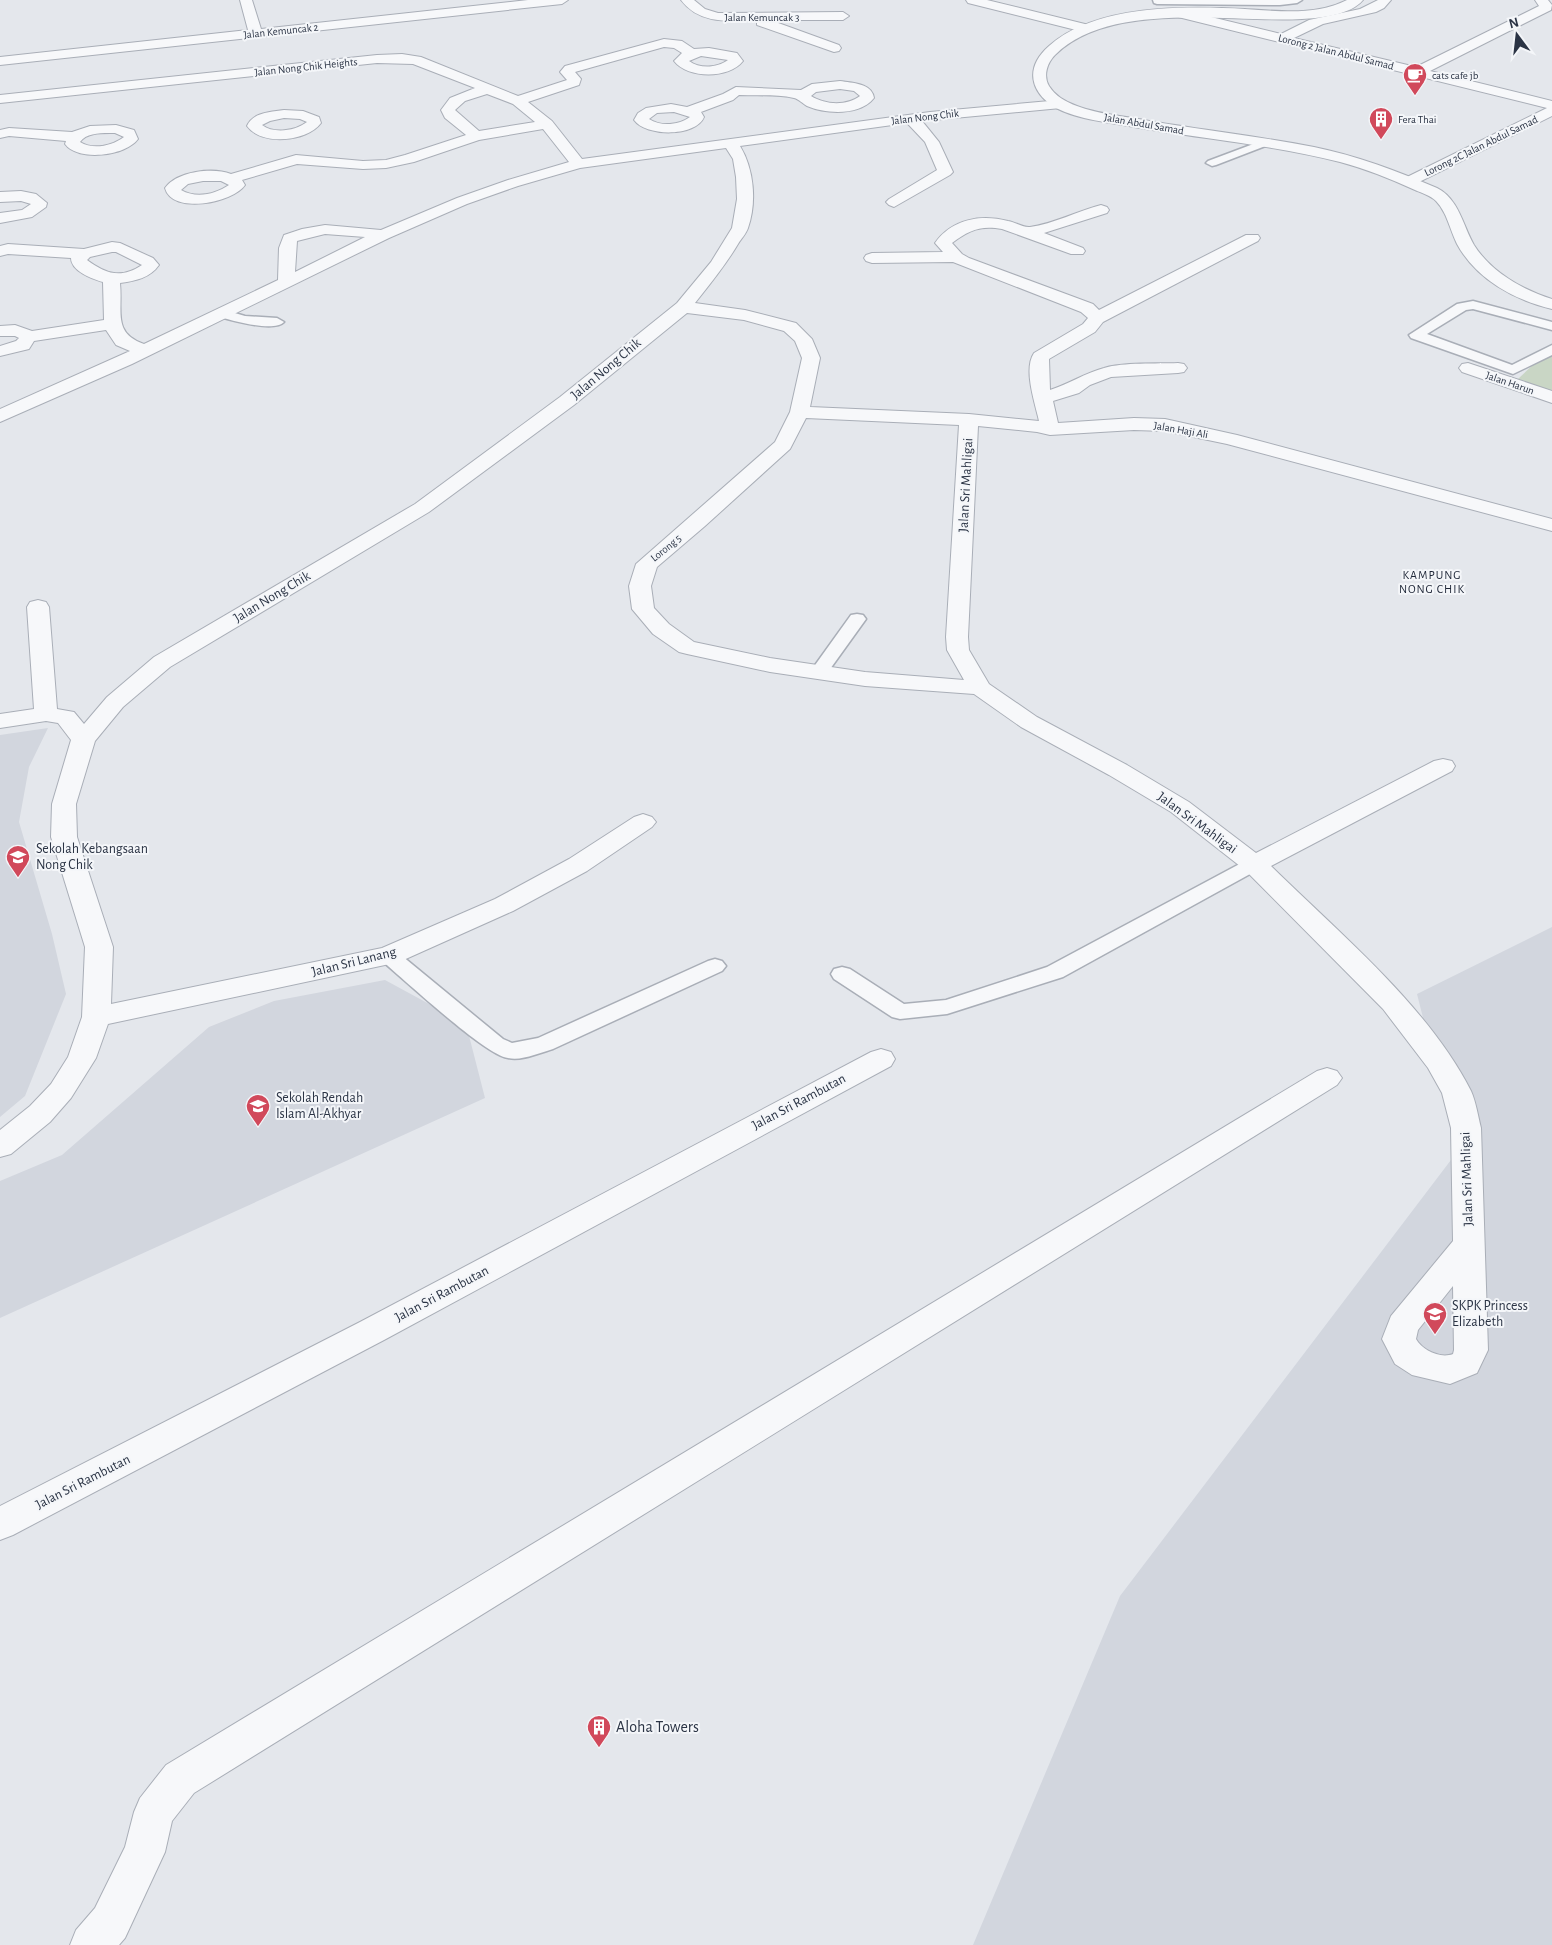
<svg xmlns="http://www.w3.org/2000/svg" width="1552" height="1945" viewBox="0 0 1552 1945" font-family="'Alegreya Sans',sans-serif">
  <rect width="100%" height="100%" fill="#e4e7ec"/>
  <!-- built -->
  <path fill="#d2d6de" d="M48,728L29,767L19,822L52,934L66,994L25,1096L0,1117V735Z
    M1552,927V1945H973L1120,1596L1457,1152L1417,994Z
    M385,980L466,1024L485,1098L0,1318V1181L62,1155L209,1027L274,1001Z"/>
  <!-- green -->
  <path fill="#c9d6c5" d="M1552,355V391L1518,379L1537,361Z"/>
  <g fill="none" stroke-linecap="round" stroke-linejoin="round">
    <!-- service casing -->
    <g stroke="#a9aeb7" stroke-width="3">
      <path id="service" d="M1153,0H1302L1297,3L1280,5L1157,4L1154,3Z
        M1264,140L1270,143L1268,145L1216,165L1212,166L1206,163L1208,161Z
        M1473,301L1552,322V330L1473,309L1466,310L1427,334L1512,365L1552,345V355L1513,374L1411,338L1409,335L1457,304Z
        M221,309L245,316L277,318L284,322C274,333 230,320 216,316L214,313Z
        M857,614L863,615L866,619L825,676L819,677L813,676L810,672L813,668L851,615Z
        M1254,858L1261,860L1264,864L1261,868L1063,977L947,1014L900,1019L892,1017L834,979L831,974L834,969L842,967L850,969L904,1004L946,1000L1047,967L1247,860Z
        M389,949L396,951L503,1039L512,1043L538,1038L708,961L715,959L722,961L726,966L722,971L553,1049C539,1053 522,1061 508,1058C485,1055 405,980 382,961L378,956L382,951Z"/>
    </g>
    <!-- minor casing -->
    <g stroke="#a9aeb7" stroke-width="2">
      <path id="minor" d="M240,0H252L261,29L528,0H568L562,4L0,65V57L248,30Z
        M681,0H694L705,9L718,13L843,12L849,16L843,20H770L839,45L841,48L839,51L834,52L757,25V20C729,21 700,25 681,0Z
        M966,0H987L1093,26L1094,29L1088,33L968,3Z
        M1378,0H1391L1384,8L1376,12L1323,24L1294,38L1416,67L1539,6L1535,0H1548L1552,5L1551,10L1430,71L1552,101V116L1415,184H1405L1402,181L1405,178L1547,108L1174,16L1172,13L1178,9L1281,34L1309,20L1360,9Z
        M664,39L682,41L694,49L709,48L737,53L743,61C729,79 688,79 674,61L682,53L674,48L664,47L575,72L581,79L579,85L528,102L552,121L582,159L930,112L1061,100L1068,104L1061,108L922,121L939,142L953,172L950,175L894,207L889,205L886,202L889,199L937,170L925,142L907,123L740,146C754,169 757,202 748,228C746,234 741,239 738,244C725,266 710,284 695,303L745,310L796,323L812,339L820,358L810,407L969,414L1039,421C1035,403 1023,369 1034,353L1083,324L1088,318L1081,312L953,262L872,263L866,261L864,258L866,255L872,253L943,252L935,243C952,219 981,214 1008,221C1015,222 1024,228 1030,227C1053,224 1078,211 1101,205L1107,207L1109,210L1107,213L1044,233L1083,248L1085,251L1083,254H1071L1002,229C981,225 969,230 952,243L962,254L969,258L1093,304L1099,310L1246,235H1258L1260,238L1258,241L1103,322L1095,332L1049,359L1050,390C1069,384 1085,373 1104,368C1124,362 1156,364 1178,363L1184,364L1187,368L1184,372L1178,373L1111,377L1090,385L1079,393L1053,401L1058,423L1134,418L1165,419L1237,435L1552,519V531L1227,444L1165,431L1134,430L1050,435L1037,432L978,426L968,637L969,650L989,684L1037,717L1127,765L1189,802L1256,853L1434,761L1443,759L1452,761L1455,766L1452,771L1271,866C1338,932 1428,1006 1471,1091C1476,1102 1478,1116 1481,1128L1488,1350L1477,1373L1450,1384L1412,1375L1395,1364L1382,1339L1391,1316L1453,1241L1451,1128L1442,1093L1428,1068L1383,1009L1245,870L1171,812L1109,775L1021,727L974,694L865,686L770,672L687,654L679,652L653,634L632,609L629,586L636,564L775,442L790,412L802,358L795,341L784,331L744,320L687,313L574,405L429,512L170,667L123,707L95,741L76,804L77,837L113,947L111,1004L382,948L495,899L569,859L634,817L643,814L652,817L656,822L652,827L587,871L513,911L399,962L108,1024L96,1058L71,1098L50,1122L11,1154L0,1157V1130L30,1106L51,1084L68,1057L82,1017L85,947L51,837L52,804L71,740L58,723L46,721L0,728V714L34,709L27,607L30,602L38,600L46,602L49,607L57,709L74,712L84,724L107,697L154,657L415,504L560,397L677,303L711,262L732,228L737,199L736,177L733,159L726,148L580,168L518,186L467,204L389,238L132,364L0,422V409L130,351L116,345L106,330L34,341L29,349L0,356V346L16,341L19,338L15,336H0V326L15,325L32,331L104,320L103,282C92,279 71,271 71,258L8,254L0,256V246L8,244L84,249L112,242L120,243L153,258L159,265C150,278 135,281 120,283C123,311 112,333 144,344L278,280L279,248L284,235L302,229L325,225L381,230L457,198L508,180L569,162L543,129L479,140L414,162L386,168L363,169L297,164L242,180L245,185C233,203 172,215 165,188C177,171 213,167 231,174L296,155L363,161L386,160L405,155L466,135L445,118L441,110L450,98L475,88L413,64L377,63L0,103V95L377,55L402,54L421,57L518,96L567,80L560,72L565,66ZM701,56L728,60C717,68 700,69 689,61ZM487,94L513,104L535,122L479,131L455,110L465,101ZM203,181H221L229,185C215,194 197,199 181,190L188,184ZM325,234L365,237L295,272L297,241ZM112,252H116L142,265C121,279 106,274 87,260L90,257ZM806,418L959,425L946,637L947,650L964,680L865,672L770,658L694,642L669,624L654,608L651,586L657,567L705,526L790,449ZM1453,1286L1454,1350L1453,1354C1440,1359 1422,1350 1416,1339L1418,1330Z
        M840,81C852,83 872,83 874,98C860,116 826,114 807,106C803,104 799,99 794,98C777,94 757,96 739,95L733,100L701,112L704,117C696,137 646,137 634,120L638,113L646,108L671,104L687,107L723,94L736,87L801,90L812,84ZM840,89L854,91L860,96C846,106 826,105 811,96L816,92ZM674,112L690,117C679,125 661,127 649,119L657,113Z
        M284,110L303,111L319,117L321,123C307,142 261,146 247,126C253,112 271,112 284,110ZM284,118L300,119L307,122C295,131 274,134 262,125L270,121Z
        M116,125L134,130L138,139C126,156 78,162 65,144L66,141L9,136L0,138V130L9,128L72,132L90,126ZM115,133L124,137C112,146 93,150 80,142C87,132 103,133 115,133Z
        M21,191L36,194L47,203L46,207L32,217L0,223V213L22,210L31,204L21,201L0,202V192Z
        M1468,363L1552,391V403L1462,372L1459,368L1462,364Z
        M881,1049L891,1052L895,1059L891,1066L384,1340L13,1535L0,1540V1506L360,1322L871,1052Z
        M1327,1068L1337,1071L1342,1078L1337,1085L194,1793L172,1821L165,1852L125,1938L119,1945H70L76,1930L95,1908L125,1847L134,1812L140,1798L166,1765L1317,1071Z"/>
    </g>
    <!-- tertiary casing -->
    <g stroke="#a9aeb7" stroke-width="2">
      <path id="tertiary" d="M1347,0H1363C1351,15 1320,18 1302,19C1231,23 1110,0 1055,55C1047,63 1043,76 1049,86C1055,96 1066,102 1077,106C1098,114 1122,116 1144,120C1201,130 1258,136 1314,147C1358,156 1397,171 1437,188C1459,199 1463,226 1474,245C1491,272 1523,290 1552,299V309C1514,300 1476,279 1457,244C1450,230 1447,212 1436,201C1431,196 1422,193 1415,190C1391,179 1366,169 1340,162C1273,145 1203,139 1134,127C1109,122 1079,120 1056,108C1029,92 1025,67 1049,46C1096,4 1186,6 1245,9C1279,11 1316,16 1347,0Z"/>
    </g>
    <!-- service -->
    <use href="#service" fill="#f7f8fa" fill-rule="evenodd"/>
    <!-- minor -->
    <use href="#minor" fill="#f7f8fa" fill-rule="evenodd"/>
    <!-- tertiary -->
    <use href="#tertiary" fill="#f7f8fa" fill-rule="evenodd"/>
  </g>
  <!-- icons -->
  <defs>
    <g id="cafe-pin" transform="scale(1.25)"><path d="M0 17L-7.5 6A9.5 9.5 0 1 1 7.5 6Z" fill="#d1495b" stroke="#f4f6f9"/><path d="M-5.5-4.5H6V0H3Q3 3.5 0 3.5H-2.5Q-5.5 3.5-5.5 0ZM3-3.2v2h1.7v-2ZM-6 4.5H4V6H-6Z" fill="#fff"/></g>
    <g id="building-pin" transform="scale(1.25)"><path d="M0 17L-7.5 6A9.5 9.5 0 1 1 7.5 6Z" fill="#d1495b" stroke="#f4f6f9"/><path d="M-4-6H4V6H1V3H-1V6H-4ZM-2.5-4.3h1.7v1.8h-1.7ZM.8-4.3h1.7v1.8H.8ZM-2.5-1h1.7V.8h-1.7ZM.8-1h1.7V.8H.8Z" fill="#fff"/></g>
    <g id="school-pin" transform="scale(1.25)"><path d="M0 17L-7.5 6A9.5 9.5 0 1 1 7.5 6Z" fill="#d1495b" stroke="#f4f6f9"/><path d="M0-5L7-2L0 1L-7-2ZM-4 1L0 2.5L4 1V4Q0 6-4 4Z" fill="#fff"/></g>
  </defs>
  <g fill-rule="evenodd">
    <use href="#cafe-pin" x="1415" y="75"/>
    <use href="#building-pin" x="1381" y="119"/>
    <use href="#school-pin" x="18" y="857"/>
    <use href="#school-pin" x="258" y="1106"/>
    <use href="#school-pin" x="1435" y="1314"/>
    <use href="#building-pin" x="599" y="1727"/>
  </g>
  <g text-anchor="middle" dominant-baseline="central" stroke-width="4" stroke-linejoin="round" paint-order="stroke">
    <!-- far-street labels -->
    <g font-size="11" fill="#2b3445" stroke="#f4f6f9">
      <text x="762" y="17">Jalan Kemuncak 3</text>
      <text transform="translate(281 31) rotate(-6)">Jalan Kemuncak 2</text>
      <text transform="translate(1336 52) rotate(14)">Lorong 2 Jalan Abdul Samad</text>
      <text transform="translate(306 67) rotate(-6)">Jalan Nong Chik Heights</text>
      <text transform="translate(925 117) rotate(-7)">Jalan Nong Chik</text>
      <text transform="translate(1144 124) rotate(10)">Jalan Abdul Samad</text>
      <text transform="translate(1481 146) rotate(-26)">Lorong 2C Jalan Abdul Samad</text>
      <text transform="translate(1510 383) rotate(19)">Jalan Harun</text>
      <text transform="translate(1181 430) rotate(10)">Jalan Haji Ali</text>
      <text transform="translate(666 548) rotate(-39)">Lorong 5</text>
    </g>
    <!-- far-poi labels -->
    <g font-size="11" fill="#2b3445" stroke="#f4f6f9" text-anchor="start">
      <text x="1432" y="75">cats cafe jb</text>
      <text x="1398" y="119">Fera Thai</text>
    </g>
    <!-- far-neighbourhood labels -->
    <g font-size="12" letter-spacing="1" fill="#1d2536" stroke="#f4f6f9">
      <text x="1432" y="575">KAMPUNG<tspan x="1432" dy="14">NONG CHIK</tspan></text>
    </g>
    <!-- street labels -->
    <g font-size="14" fill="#2b3445" stroke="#f4f6f9">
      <text transform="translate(606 369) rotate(-40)">Jalan Nong Chik</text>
      <text transform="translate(966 485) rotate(-87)">Jalan Sri Mahligai</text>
      <text transform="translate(272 597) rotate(-31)">Jalan Nong Chik</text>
      <text transform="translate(1197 823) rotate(36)">Jalan Sri Mahligai</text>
      <text transform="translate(354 962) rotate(-14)">Jalan Sri Lanang</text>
      <text transform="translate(799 1102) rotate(-28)">Jalan Sri Rambutan</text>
      <text transform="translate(1467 1179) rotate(-92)">Jalan Sri Mahligai</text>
      <text transform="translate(442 1294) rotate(-28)">Jalan Sri Rambutan</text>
      <text transform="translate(83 1482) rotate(-27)">Jalan Sri Rambutan</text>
    </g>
    <!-- poi labels -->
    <g font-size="14" fill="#2b3445" stroke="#f4f6f9" text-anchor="start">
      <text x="36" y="849">Sekolah Kebangsaan<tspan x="36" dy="16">Nong Chik</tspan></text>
      <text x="276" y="1098">Sekolah Rendah<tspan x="276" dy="16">Islam Al-Akhyar</tspan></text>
      <text x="1452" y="1306">SKPK Princess<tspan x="1452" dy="16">Elizabeth</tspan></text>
    </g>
    <!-- near-poi labels -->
    <g font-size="16" fill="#2b3445" stroke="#f4f6f9" text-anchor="start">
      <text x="616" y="1727">Aloha Towers</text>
    </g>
  </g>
  <!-- north arrow -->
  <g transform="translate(1517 35) rotate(345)" stroke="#f4f6f9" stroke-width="4" paint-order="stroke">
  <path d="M0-4L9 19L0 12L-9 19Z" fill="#2b3445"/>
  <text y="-8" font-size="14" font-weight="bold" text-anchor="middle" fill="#2b3445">N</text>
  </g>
</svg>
